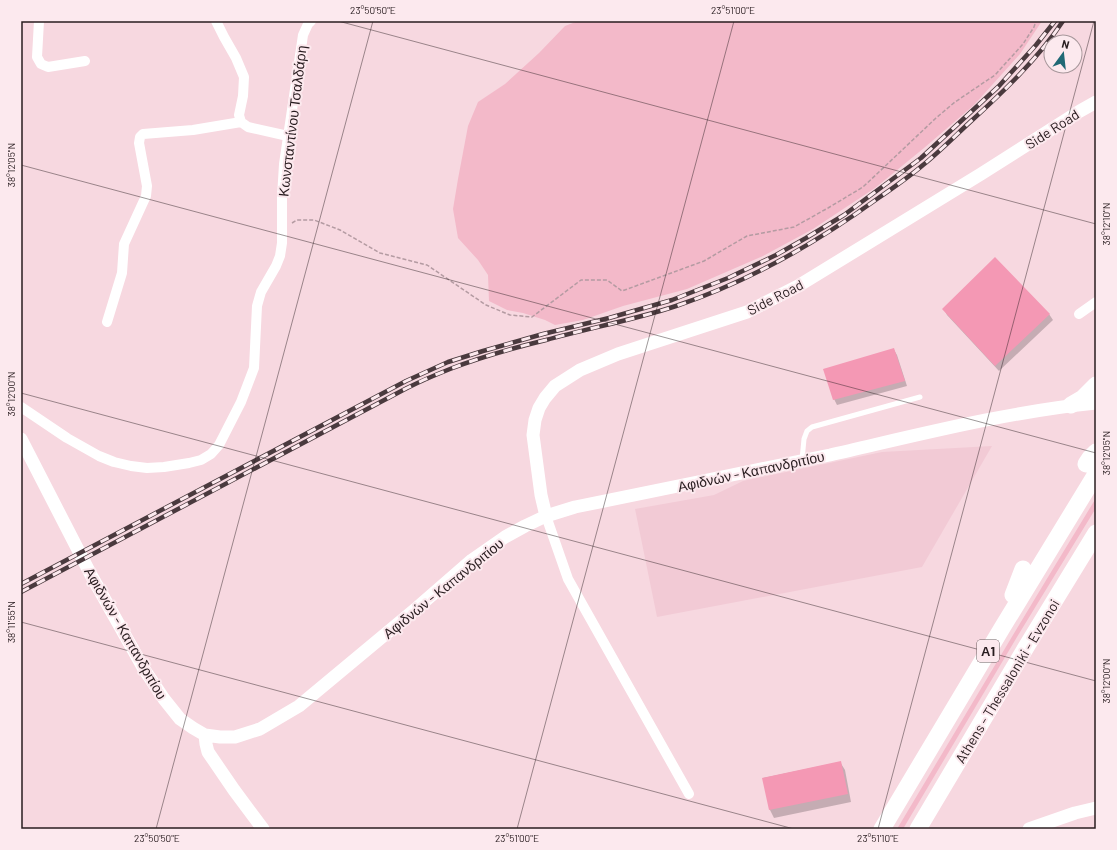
<svg xmlns="http://www.w3.org/2000/svg" width="1117" height="850" viewBox="0 0 1117 850" font-family="Barlow,sans-serif">
  <rect width="100%" height="100%" fill="#f7d8e0"/>
  <!-- built -->
  <path fill="#f2cad5" d="M992,446L922,567L657,617L635,509L714,495L743,481L882,452Z"/>
  <!-- green -->
  <path fill="#f3b9c9" d="M578,21H1042L1020,54L974,105L924,148L875,188L813,229L763,256L687,289L623,306L583,320L555,325L545,320L523,313L507,310L489,301L488,275L478,260L458,238L453,209L458,179L468,126L478,102L505,84L539,53L565,26Z
    M1096,498V508L1017,637L903,829H897L1013,635L1045,582Z"/>
  <!-- shadow -->
  <path fill="#0003" d="M944,309L1049,314L1053,320L999,371L947,315Z
    M894,350L897,355L907,386L837,405L834,399Z
    M840,762L845,770L851,802L774,818L770,810L763,778Z"/>
  <!-- building -->
  <path fill="#f498b4" d="M995,257L1050,314L995,366L942,309Z
    M894,348L905,381L833,400L823,369Z
    M841,761L848,794L769,810L762,778Z"/>
  <g fill="none" stroke-linecap="round" stroke-linejoin="round">
    <!-- path -->
    <path stroke="#b49ba2" stroke-width="1.5" stroke-dasharray="4 2" stroke-linecap="butt" d="M292,223L297,220H314L340,230L380,253L427,265L486,305L510,315L532,317L581,280H607L622,291L704,261L747,236L794,227L828,208L863,187L936,118L955,102L995,75L1023,44L1034,27L1036,21"/>
    <!-- lane -->
    <path stroke="#fff" stroke-width="5" d="M802,460L804,439L807,431L812,427L920,397"/>
    <!-- street -->
    <path stroke="#fff" stroke-width="10" d="M39,21L37,57L41,64L48,67L85,61
      M216,21L224,37L236,58L244,77L243,96L239,115L241,122L248,127L288,136
      M1079,314L1096,302
      M107,322L122,273L124,244L146,196L147,186L139,143L140,137L143,134L193,130L241,122
      M21,407L67,438L99,456L114,462L131,466L147,468L164,467L189,463L201,460L211,454L219,445L241,402L254,368L257,306L261,292L276,266L280,256L282,243V197L284,164L303,35L308,24L311,21
      M546,516L568,579L689,794"/>
    <!-- secondary -->
    <path stroke="#fff" stroke-width="13" d="M21,439L91,575L144,669L164,699L180,719L193,728L205,735L220,737H235L260,729L299,706L418,607L472,560L505,537L525,526L546,516L575,507C660,489 745,473 830,455C918,435 1006,412 1096,403
      M546,516L541,495L533,435L535,420L539,408L545,398L555,386L580,370L618,354L747,312L798,286L981,174L1080,111L1096,102
      M205,735L206,744L208,752L234,790L263,829
      M1029,829L1075,813L1096,808"/>
    <!-- highway -->
    <path stroke="#fff" stroke-width="17" d="M1071,405L1083,398L1096,385
      M1086,464L1090,458L1096,452
      M1013,595L1023,569
      M882,829L1002,628L1096,474
      M918,829L1028,644L1096,533"/>
    <!-- rail casing -->
    <g stroke="#4a3a3e" stroke-width="4.5">
      <path id="rail" d="M21,584L406,381L448,362L483,351L543,334L609,318L672,300L728,278L776,255L806,238L844,215L921,158L999,86L1036,45L1055,21
        M21,592L407,388C421,381 435,375 450,369C481,357 513,348 546,340C589,328 634,320 676,306C748,282 816,243 877,199C893,188 909,177 923,165C939,152 954,137 969,123C1002,93 1038,59 1063,21"/>
    </g>
    <!-- rail -->
    <use href="#rail" stroke="#fce9ee" stroke-width="3" stroke-dasharray="9" stroke-linecap="butt"/>
  </g>
  <!-- ticks -->
  <path fill="none" stroke="#281c1f" stroke-width="1" stroke-opacity="0.45" d="M338,21L1096,224M21,165L1096,453M21,393L1096,681M21,622L794,829M156,829L373,21M517,829L734,21M878,829L1094,21"/>
  <g text-anchor="middle" dominant-baseline="central" stroke-width="4" stroke-linejoin="round" paint-order="stroke">
    <!-- shield labels -->
    <rect fill="#fce9ee" stroke="#685a5d" stroke-width="1" x="977" y="640" width="22" height="22" rx="3"/>
    <g font-size="13" font-weight="bold" fill="#281c1f">
      <text x="988" y="651">Α1</text>
    </g>
    <!-- street labels -->
    <g font-size="14" fill="#281c1f" stroke="#fce9ee">
      <text transform="translate(292 121) rotate(-83)">Κωνσταντίνου Τσαλδάρη</text>
      <text transform="translate(1052 129) rotate(-33)">Side Road</text>
      <text transform="translate(775 297) rotate(-27)">Side Road</text>
      <text transform="translate(751 471) rotate(-12)">Αφιδνών - Καπανδριτίου</text>
      <text transform="translate(443 588) rotate(-39)">Αφιδνών - Καπανδριτίου</text>
      <text transform="translate(126 633) rotate(60)">Αφιδνών - Καπανδριτίου</text>
      <text transform="translate(1007 681) rotate(-59)">Athens - Thessaloniki - Evzonoi</text>
    </g>
  </g>
  <!-- border -->
  <rect width="1117" height="850" fill="none" stroke="#fce9ee" stroke-width="44"/>
  <!-- north arrow -->
  <g transform="translate(1063 54) rotate(15)"><circle r="19" fill="#fce9ee" stroke="#a7979b"/>
  <path d="M0-3L7 15L0 10L-7 15Z" fill="#206975"/>
  <text y="-6" font-size="11" font-weight="bold" text-anchor="middle" fill="#281c1f">N</text>
  </g>
  <rect x="22" y="22" width="1073" height="806" fill="none" stroke="#281c1f" stroke-width="1.5"/>
  <g font-size="10" text-anchor="middle" fill="#281c1f">
    <text x="373" y="14">23°50'50"E</text>
    <text x="733" y="14">23°51'00"E</text>
    <text transform="translate(11 165) rotate(-90)" y="4">38°12'05"N</text>
    <text transform="translate(1106 224) rotate(-90)" y="4">38°12'10"N</text>
    <text transform="translate(11 394) rotate(-90)" y="4">38°12'00"N</text>
    <text transform="translate(1106 453) rotate(-90)" y="4">38°12'05"N</text>
    <text transform="translate(11 622) rotate(-90)" y="4">38°11'55"N</text>
    <text transform="translate(1106 681) rotate(-90)" y="4">38°12'00"N</text>
    <text x="157" y="842">23°50'50"E</text>
    <text x="517" y="842">23°51'00"E</text>
    <text x="878" y="842">23°51'10"E</text>
  </g>
</svg>
